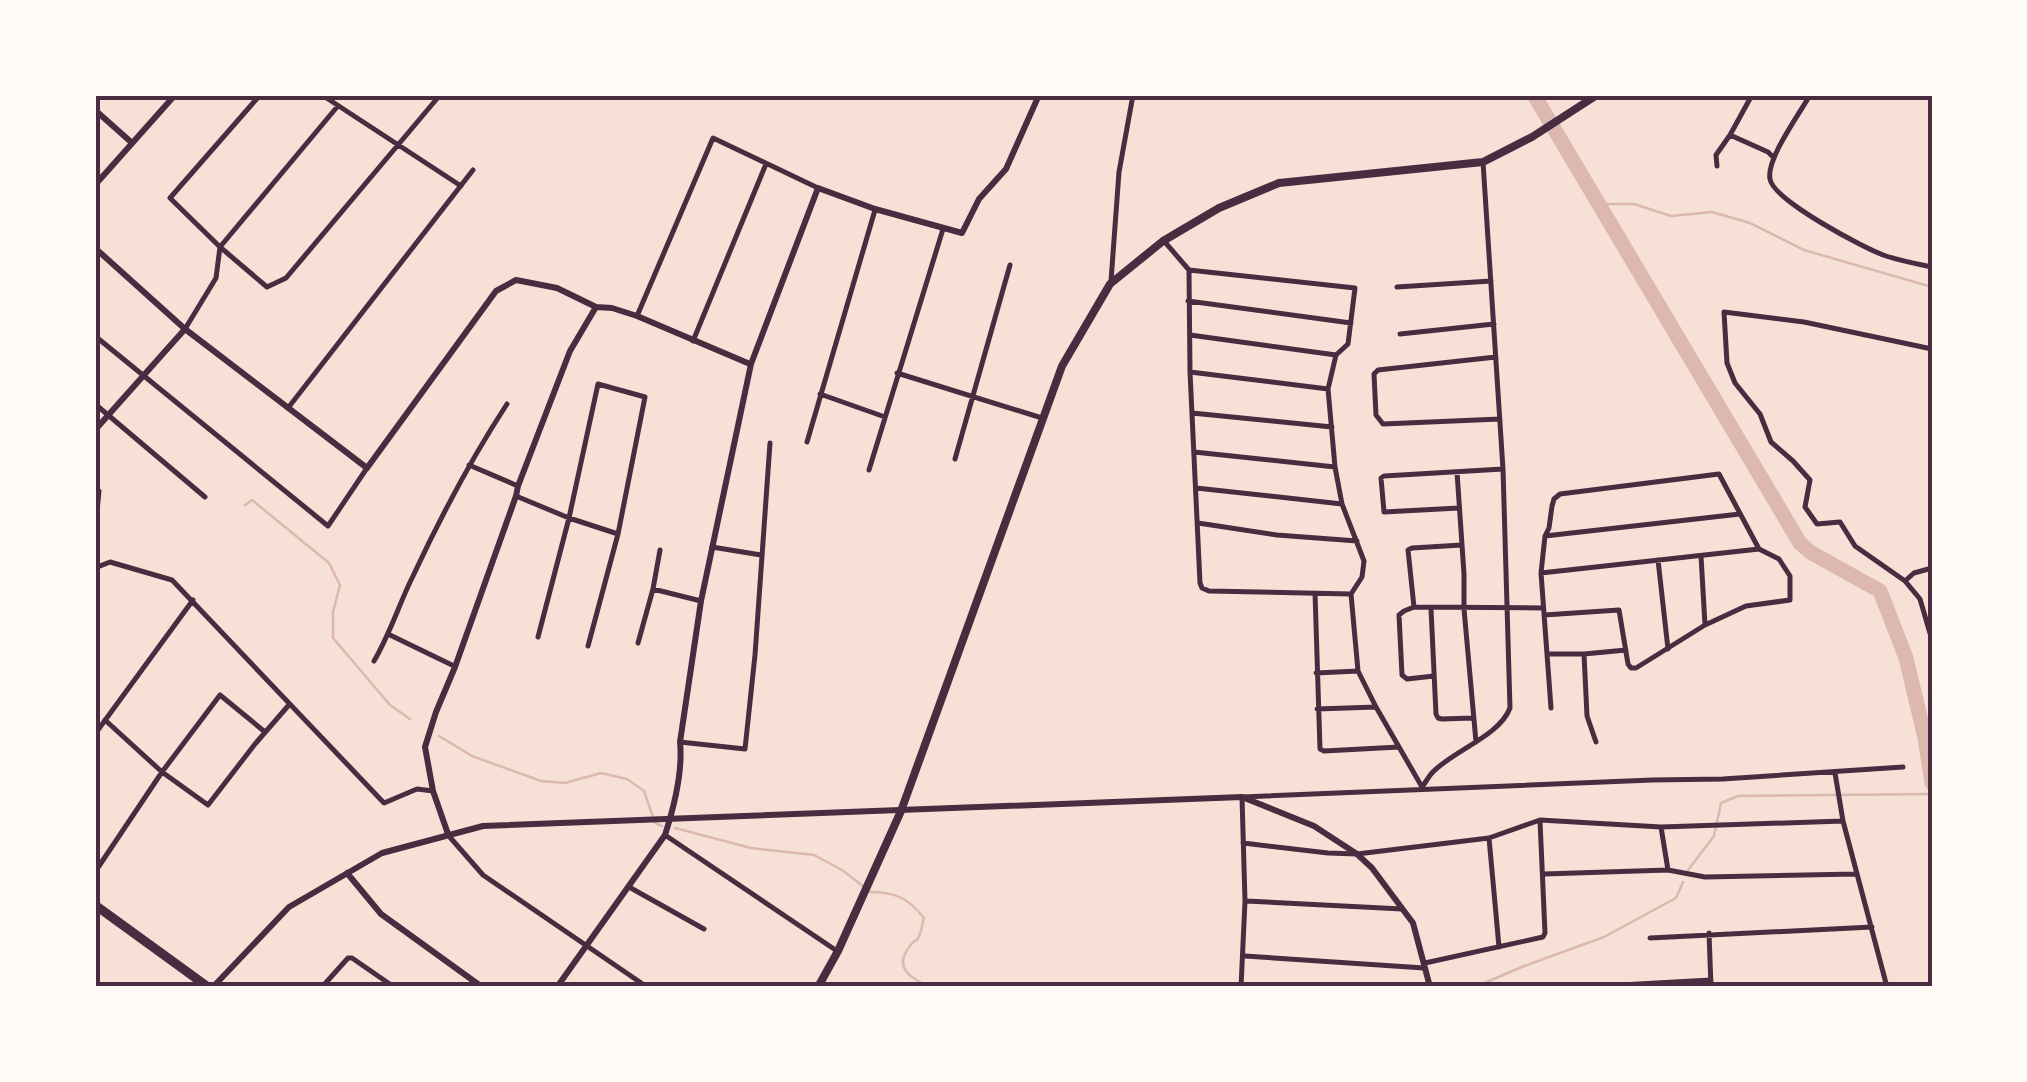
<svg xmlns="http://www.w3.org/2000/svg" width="2027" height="1082" viewBox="0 0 2027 1082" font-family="Inter,sans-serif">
  <rect width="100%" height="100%" fill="#f7e1d7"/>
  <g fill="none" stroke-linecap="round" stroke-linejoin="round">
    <!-- stream -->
    <path stroke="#dcb8b0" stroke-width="2.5" d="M1599,204H1634L1671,216L1712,212L1750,223L1804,250L1932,287
      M245,505L252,500L329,563L340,585L333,612V638L390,705L410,719
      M439,736L472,756L541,781L565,783L601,773L627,779L644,791L653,817
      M655,823L662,826
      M675,828L751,848L814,855L842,870L863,886
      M1688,870L1714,836L1721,803L1738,796L1932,794
      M870,892C896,892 908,898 924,918C922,923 922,929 920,934C915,946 917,936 910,946C892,968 912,979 930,987
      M1475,987L1524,966L1604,937L1676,898L1683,882"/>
    <!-- river -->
    <path stroke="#dcb8b0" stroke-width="15" d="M1534,95L1800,543L1810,552L1880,591L1906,658L1925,738L1932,783"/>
    <!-- minor -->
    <path stroke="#4a2c40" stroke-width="5" d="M260,95L170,198L220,247L267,287L286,278L440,95
      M322,95L461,186
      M1810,95C1800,113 1766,159 1770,179C1773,200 1865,249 1886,256C1901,261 1917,264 1932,267
      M95,98L98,95
      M1730,135L1768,152L1774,158
      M1717,166L1716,155L1730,135L1752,95
      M1164,241L1189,270L1355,288L1348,344L1336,355L1328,389L1335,467L1342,504L1364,561L1362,577L1351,594L1358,671L1376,707L1422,787
      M1189,271L1190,372L1200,583L1202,588L1209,591L1351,594
      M1111,281L1119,172L1133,95
      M1397,287L1491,281
      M1188,301L1351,323
      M637,316L713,138L818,188
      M185,329L216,278L220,247L337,107
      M1400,334L1494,324
      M1190,335L1336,355
      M95,336L328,526L367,468
      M693,341L766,164
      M1932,349L1804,322L1724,312L1727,363L1735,383L1760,414L1771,442L1793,461L1810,480L1805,507L1817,524L1840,522L1855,546L1905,581L1920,599L1932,640
      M1496,357L1378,370L1374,374L1376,415L1383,424L1500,419
      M1190,372L1328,389
      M897,373L1042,418
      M820,394L885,417
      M95,404L205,497
      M288,408L473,170
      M1192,413L1332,427
      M807,442L875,210
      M1194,452L1335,467
      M955,459L1010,265
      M469,465L518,486
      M869,470L943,229
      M1457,472L1464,574V609L1476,742
      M1196,488L1342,504
      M516,496L569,518L618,534
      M1459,508L1384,512L1381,478L1384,476L1503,469
      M1198,523L1277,535L1357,541
      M95,532L99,491
      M1545,536L1740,514
      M712,547L761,555
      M1701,556L1705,625
      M1658,560L1668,649
      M95,568L110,562L172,580L384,803L417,789L433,791
      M1541,573L1759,549
      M1905,581L1914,573L1932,568
      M653,589L701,601
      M1315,593L1320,749L1324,751L1399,747
      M1414,607L1408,550L1412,548L1462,545
      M1431,609L1436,714L1438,718L1442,719L1472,718
      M1544,615L1619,610L1628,664L1631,668H1636L1705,625L1746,606L1790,600V576L1779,559L1759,549L1719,474L1560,494L1554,499L1552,506L1549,528L1545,536L1541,573L1551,708
      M390,635L454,666
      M538,637L569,518L598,384L645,397L618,534L588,646
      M638,643L653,589L660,550
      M1547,654H1584L1626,650
      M1584,654L1587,716L1596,742
      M374,661C390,634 399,604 413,576C441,516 471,459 507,404
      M1316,673L1358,671
      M1434,676L1407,679L1402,675L1399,615L1404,611L1414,607L1543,608
      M1317,709L1376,707
      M105,720L162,772L208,805L255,744L288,706
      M95,734L193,600
      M680,742L745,749L755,655L770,443
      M1835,773L1843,821L1887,987
      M1422,787C1425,783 1428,778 1431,774C1451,751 1499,737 1510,708L1503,469L1483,162
      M1661,827L1668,870
      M448,835L483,875L647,987
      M665,835L837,951
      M1489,838L1499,947
      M1243,843L1328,853L1357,854L1489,838L1540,820L1661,827L1843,821
      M95,872L162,772L220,695L265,732
      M1544,874L1668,870L1705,877L1857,874
      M629,887L704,929
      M1246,901L1402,909
      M1709,933L1711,987
      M1650,938L1872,927
      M1245,956L1424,968
      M1425,963L1543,937L1545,933L1540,821
      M322,987L348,958H352L394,987
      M1241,987L1245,901L1242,797L1652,780L1723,779L1903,767
      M1584,987L1711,980"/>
    <!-- tertiary -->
    <path stroke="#4a2c40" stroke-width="6" d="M95,110L131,142
      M95,185L175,95
      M95,248L185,329L367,468L496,291L516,280L557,288L596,307
      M95,430L185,329
      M448,834L433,791L425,747L436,712L455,667L516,496L518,486L570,351L596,307L612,308L637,316L750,364
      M347,873L381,914L482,987
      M213,987L289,907L382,853L483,826L1242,797L1314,826L1357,854L1372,868L1413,923L1430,987
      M557,987L665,835C674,807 683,771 680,742L701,601L751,364L818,188L875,209L962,233L979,199L1006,169L1039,95"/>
    <!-- secondary -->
    <path stroke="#4a2c40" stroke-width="8" d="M818,987L838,951L901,811L1062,366L1110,284L1163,241L1219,208L1279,183L1483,162L1532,137L1597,95"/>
    <!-- primary -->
    <path stroke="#4a2c40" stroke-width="9" d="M95,905L208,987"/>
  </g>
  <!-- border -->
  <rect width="2027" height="1082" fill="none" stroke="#fffaf5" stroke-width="195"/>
  <rect x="98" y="98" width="1832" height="886" fill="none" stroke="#4a2c40" stroke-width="4"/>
</svg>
